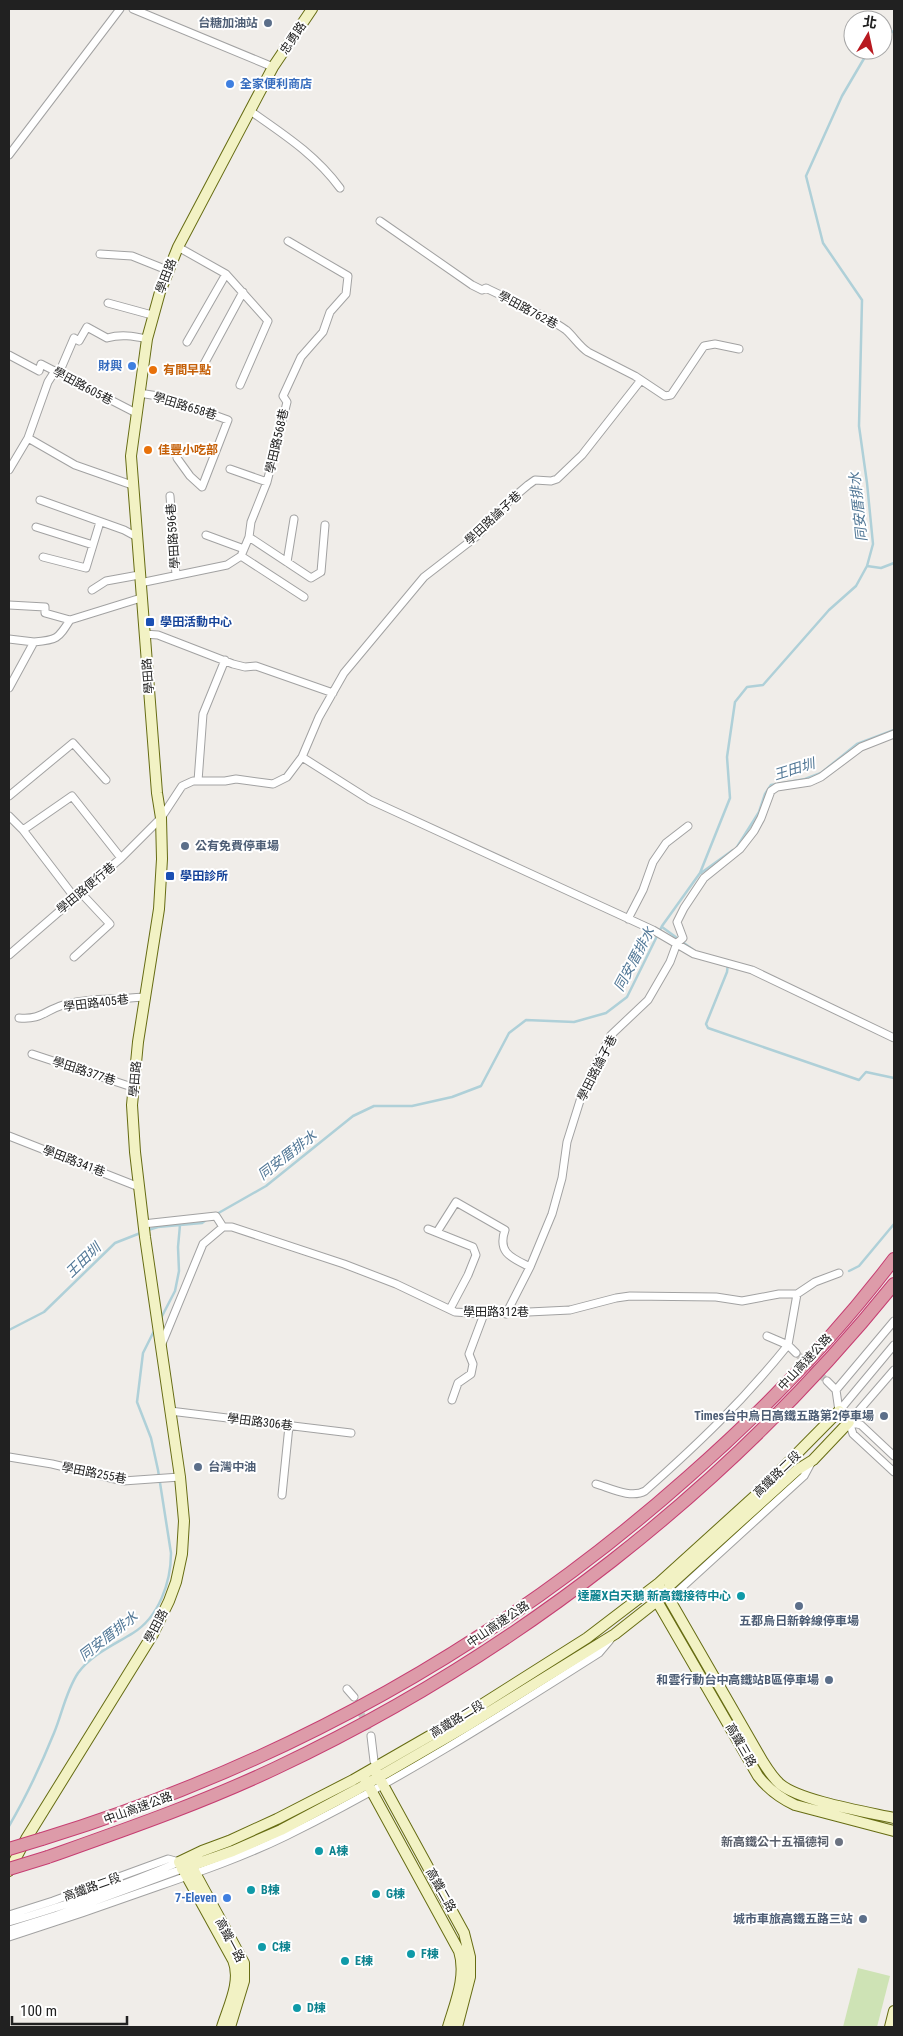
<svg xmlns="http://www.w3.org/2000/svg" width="903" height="2036" viewBox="0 0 903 2036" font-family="'Roboto Condensed','Noto Sans TC',sans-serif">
  <rect width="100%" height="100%" fill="#f0ede9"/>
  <!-- grass -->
  <path fill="#cee3b5" d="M858,1968L890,1976L877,2027H843Z"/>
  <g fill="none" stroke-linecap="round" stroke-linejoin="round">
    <!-- stream -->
    <path stroke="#afd0d8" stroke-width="2.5" d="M883,36L894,31
      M867,566L881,568L894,563
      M737,847L759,812L765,794L771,785L805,779L821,773L857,744L894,730
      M701,873L733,850
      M662,927L692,949
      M728,963L727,972L706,1024L708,1028L859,1080L866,1072L894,1078
      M215,1215L266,1186L353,1116L374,1106H412L452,1097L481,1086L509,1033L526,1020L574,1022L606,1013L627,997L662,926L700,873L730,798L727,757L735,702L747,687L763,685L829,610L856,586L867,566L873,544L867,483L859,426L862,300L823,243L806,176L842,96L869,50
      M148,1230L158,1227L202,1223L206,1220
      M849,1271L859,1266L894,1224
      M160,1320L175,1291L179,1271L178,1247L180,1225
      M9,1330L44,1312L115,1243L143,1232
      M9,1826C26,1797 41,1765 54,1733C62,1714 66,1691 78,1673C92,1654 114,1645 133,1633C159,1617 171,1582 171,1553L158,1470L151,1438L137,1402L143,1353L154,1331"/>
    <!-- street-tunnel -->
    <path stroke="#c7c4c1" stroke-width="7" stroke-dasharray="7 3.5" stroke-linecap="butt" d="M796,1353L827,1381
      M357,1704L371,1736"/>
    <!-- street casing -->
    <g stroke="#a2a2a2" stroke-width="9">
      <path id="street" d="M133,9L273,67
        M249,110C283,134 315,154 340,188
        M9,155L120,9
        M380,221L472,285L482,290L486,288C512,301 542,313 566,330C574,337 579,346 588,352L635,376L665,396L671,395L704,346L715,344L739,349
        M178,247L226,274L268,321L240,385
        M100,254L132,256L167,270
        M108,303L152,315
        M187,342L226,274
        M9,355L39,371L41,364L136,413
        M203,366L243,292
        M59,373L74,338L79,341L87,327L107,338C121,334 133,336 147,339
        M139,393L164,397L228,420L202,487L190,476L177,458
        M28,438L75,465L132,485
        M230,469L267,482
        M9,470L28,438L48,382L55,371
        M170,496L176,575
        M40,500L124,530L137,537
        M36,527L93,545
        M206,535L244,549
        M249,537L311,578L321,572L325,525
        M241,556L304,597
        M43,557L86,568L100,522
        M287,562L294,519
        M140,583L227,565L241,556L249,537L251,522L267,482L287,402L283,396L301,357L323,332L330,312L346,294L348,276L288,241
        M92,590L106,581L139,575
        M9,605L45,607V613L70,620L141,598
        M144,634L158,635L233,664L245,667L256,666L333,693
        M9,639L34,642
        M9,688L34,642C57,640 58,639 70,620
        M302,757L370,800L653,930L694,954L752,970L894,1038
        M198,781L203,714L225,660
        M9,796L73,743L106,780
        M9,816L23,830L75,898
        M23,830L72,796L121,858
        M628,919L643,890L653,862L666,843L688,826
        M9,955L121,858L161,818L182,786L193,781H225L236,779L273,784L287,777L302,757L319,717L344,673L424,577L477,536L508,502L528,485L535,480L551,481L557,479L582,455L641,380
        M74,957L110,924L81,893
        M19,1018C41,1020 44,1011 63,1005C89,998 119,999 146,997
        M32,1054L135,1088
        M9,1136L139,1187
        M143,1224L216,1216L223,1227
        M428,1229L473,1247L476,1255L468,1275L450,1309
        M437,1232L456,1202L505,1230C497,1253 512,1258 530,1267L506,1314
        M530,1267L552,1214L562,1178L567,1142L584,1088L611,1035L648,1000L670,962L677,943L683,938L677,922L684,908L704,878L740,849L754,831L761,818L771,791L777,787L810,782L821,777L861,747L894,734
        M797,1294L815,1282L839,1273
        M161,1346L203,1244L223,1227H232L344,1264L396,1284L455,1312L484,1314L570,1310L616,1298L630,1296L716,1297L742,1301L779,1294H797L788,1345L796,1353
        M827,1381L836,1390L839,1411
        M836,1390L894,1321
        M452,1400L458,1383L471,1374L473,1364L469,1354L484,1314
        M170,1411L351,1433
        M839,1411L894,1345
        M839,1411L849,1422L853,1434L894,1472
        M849,1422L894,1370
        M849,1422L861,1425L894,1456
        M9,1457L52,1464L123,1481L180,1477
        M596,1484C610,1488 631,1499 645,1491C698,1444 743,1401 788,1345L767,1336
        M282,1495L289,1426
        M667,1593L677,1592L804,1476L811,1463
        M347,1689L354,1697
        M371,1736L374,1761
        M9,1915L53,1901L168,1859L179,1862
        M9,1922C67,1905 123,1886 179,1862
        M9,1930L57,1915L182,1869
        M9,1937C59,1921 109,1904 159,1886C202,1871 245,1856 286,1836C394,1783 497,1718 599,1653L610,1640"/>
    </g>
    <!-- secondary casing -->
    <g stroke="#666c13" stroke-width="12">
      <path id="secondary" d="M664,1590L763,1762C768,1770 773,1778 780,1784C800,1801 867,1812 894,1818
        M654,1596L758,1776C768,1789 780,1798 795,1805L894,1831
        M376,1772L464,1933L470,1957V1977L457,2027
        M365,1779L459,1951C467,1976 455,2003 448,2027
        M188,1860L244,1963V1981L230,2027
        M182,1869L233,1851L281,1830L358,1789L465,1727L615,1634L667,1593L670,1585L797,1470L813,1460L849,1422
        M9,1871L26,1839L153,1634L169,1601L176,1582L182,1554L184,1521L180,1477L145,1237L135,1152L132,1105L138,1042L159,909L162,859L161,818L157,793L131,456L147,339L160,292L178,247L273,67L312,9
        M222,2027C228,2007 242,1981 233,1960L179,1862L202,1851L229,1841L277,1819L353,1780L459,1719L587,1638L659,1583L756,1495L839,1411
        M890,2027L894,2011"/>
    </g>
    <!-- highway casing -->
    <g stroke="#c63e72" stroke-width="14">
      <path id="highway" d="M42,1839C283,1765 500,1644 688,1477C763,1411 834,1338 894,1259
        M48,1857C124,1830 202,1803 276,1768C514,1656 728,1489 894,1284"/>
    </g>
    <!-- street -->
    <use href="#street" stroke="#fff" stroke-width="7"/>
    <!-- secondary -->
    <use href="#secondary" stroke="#f2f2c4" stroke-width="10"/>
    <!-- highway -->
    <use href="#highway" stroke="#dd9ba9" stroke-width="12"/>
    <!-- highway-bridge casing -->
    <g stroke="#c63e72" stroke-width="14" stroke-linecap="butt">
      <path id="highway-bridge" d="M9,1849L42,1839
        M9,1869L48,1857"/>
    </g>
    <!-- highway-bridge -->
    <use href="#highway-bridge" stroke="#dd9ba9" stroke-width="12"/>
  </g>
  <!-- markers -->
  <g fill="#5c6f8a" stroke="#fff" stroke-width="2">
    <circle cx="268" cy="23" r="5"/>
    <circle cx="185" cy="846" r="5"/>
    <circle cx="884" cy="1416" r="5"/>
    <circle cx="198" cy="1467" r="5"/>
    <circle cx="799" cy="1606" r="5"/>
    <circle cx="829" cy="1680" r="5"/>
    <circle cx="863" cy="1919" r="5"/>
  </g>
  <g fill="#3f7fe0" stroke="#fff" stroke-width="2">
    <circle cx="230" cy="84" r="5"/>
    <circle cx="132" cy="366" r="5"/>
    <circle cx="227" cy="1898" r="5"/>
  </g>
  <g fill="#e8710a" stroke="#fff" stroke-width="2">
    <circle cx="153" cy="370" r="5"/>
    <circle cx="148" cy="450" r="5"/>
  </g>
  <g fill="#1a4fb4" stroke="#fff" stroke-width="2">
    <rect x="145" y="617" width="10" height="10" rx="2.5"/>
    <rect x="165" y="871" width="10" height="10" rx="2.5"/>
  </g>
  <g fill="#0f9aa8" stroke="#fff" stroke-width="2">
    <circle cx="741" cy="1596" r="5"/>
    <circle cx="319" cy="1851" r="5"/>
    <circle cx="251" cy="1890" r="5"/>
    <circle cx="376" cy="1894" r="5"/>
    <circle cx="262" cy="1947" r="5"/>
    <circle cx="411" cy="1954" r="5"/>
    <circle cx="345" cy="1961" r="5"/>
    <circle cx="297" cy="2008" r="5"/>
  </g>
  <circle fill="#6b7280" stroke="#fff" stroke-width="2" cx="839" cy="1842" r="5"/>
  <g text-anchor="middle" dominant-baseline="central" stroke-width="4" stroke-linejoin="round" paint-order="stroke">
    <!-- service labels -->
    <g font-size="12" font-weight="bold" fill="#4e5e75" stroke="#fff" text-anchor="end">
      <text x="258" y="23">台糖加油站</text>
      <text x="195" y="846" text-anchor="start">公有免費停車場</text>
      <text x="874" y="1416">Times台中烏日高鐵五路第2停車場</text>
      <text x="208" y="1467" text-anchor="start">台灣中油</text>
      <text x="799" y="1621" text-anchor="middle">五都烏日新幹線停車場</text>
      <text x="819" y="1680">和雲行動台中高鐵站B區停車場</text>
      <text x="853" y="1919">城市車旅高鐵五路三站</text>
    </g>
    <!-- street labels -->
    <g font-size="12" fill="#212121" stroke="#fff">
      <text transform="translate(293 38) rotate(-56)">忠勇路</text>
      <text transform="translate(166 276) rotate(-69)">學田路</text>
      <text transform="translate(528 310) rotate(28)">學田路762巷</text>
      <text transform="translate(83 386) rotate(28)">學田路605巷</text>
      <text transform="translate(185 406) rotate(17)">學田路658巷</text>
      <text transform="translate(277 441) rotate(-77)">學田路568巷</text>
      <text transform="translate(493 518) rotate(-43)">學田路論子巷</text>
      <text transform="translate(173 536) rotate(-94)">學田路596巷</text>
      <text transform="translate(148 676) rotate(-95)">學田路</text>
      <text transform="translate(86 888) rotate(-40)">學田路便行巷</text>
      <text transform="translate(96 1003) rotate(-7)">學田路405巷</text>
      <text transform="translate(597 1068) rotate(-63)">學田路論子巷</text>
      <text transform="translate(84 1071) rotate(18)">學田路377巷</text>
      <text transform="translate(135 1079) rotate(-85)">學田路</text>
      <text transform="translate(74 1161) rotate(21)">學田路341巷</text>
      <text x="496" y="1312">學田路312巷</text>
      <text transform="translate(805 1362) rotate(-47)">中山高速公路</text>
      <text transform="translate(260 1422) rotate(7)">學田路306巷</text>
      <text transform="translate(94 1473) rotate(11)">學田路255巷</text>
      <text transform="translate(777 1474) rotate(-44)">高鐵路二段</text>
      <text transform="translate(498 1624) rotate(-34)">中山高速公路</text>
      <text transform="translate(156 1626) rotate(-62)">學田路</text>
      <text transform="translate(457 1719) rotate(-31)">高鐵路二段</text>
      <text transform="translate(741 1745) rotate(60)">高鐵三路</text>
      <text transform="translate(138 1808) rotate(-20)">中山高速公路</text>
      <text transform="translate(92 1887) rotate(-20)">高鐵路二段</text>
      <text transform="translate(441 1890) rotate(61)">高鐵二路</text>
      <text transform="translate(230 1940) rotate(62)">高鐵一路</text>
    </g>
    <!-- shop labels -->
    <g font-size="12" font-weight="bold" fill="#366cbe" stroke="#fff" text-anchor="end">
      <text x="240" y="84" text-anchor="start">全家便利商店</text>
      <text x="122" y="366">財興</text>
      <text x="217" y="1898">7-Eleven</text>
    </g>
    <!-- food labels -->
    <g font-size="12" font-weight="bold" fill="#c56008" stroke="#fff" text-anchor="start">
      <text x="163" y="370">有間早點</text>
      <text x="158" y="450">佳豐小吃部</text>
    </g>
    <!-- transit labels -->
    <g font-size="12" font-weight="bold" fill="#164399" stroke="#fff" text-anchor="start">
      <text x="160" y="622">學田活動中心</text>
      <text x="180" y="876">學田診所</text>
    </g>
    <!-- culture labels -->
    <g font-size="12" font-weight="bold" fill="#0d838f" stroke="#fff" text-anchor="start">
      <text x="731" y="1596" text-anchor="end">達麗X白天鵝 新高鐵接待中心</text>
      <text x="329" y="1851">A棟</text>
      <text x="261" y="1890">B棟</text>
      <text x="386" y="1894">G棟</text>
      <text x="272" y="1947">C棟</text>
      <text x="421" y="1954">F棟</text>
      <text x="355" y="1961">E棟</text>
      <text x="307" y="2008">D棟</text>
    </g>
    <!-- worship labels -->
    <g font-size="12" font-weight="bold" fill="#5b616d" stroke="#fff" text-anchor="end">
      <text x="829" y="1842">新高鐵公十五福德祠</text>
    </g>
    <!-- water labels -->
    <g font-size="14" font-style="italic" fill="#517796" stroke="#fff">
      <text transform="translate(858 507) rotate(-96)">同安厝排水</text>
      <text transform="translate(794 769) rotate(-17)">王田圳</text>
      <text transform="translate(634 959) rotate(-62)">同安厝排水</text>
      <text transform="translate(287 1155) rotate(-38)">同安厝排水</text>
      <text transform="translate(83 1260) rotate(-44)">王田圳</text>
      <text transform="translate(108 1636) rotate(-38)">同安厝排水</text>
    </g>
  </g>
  <!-- border -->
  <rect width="903" height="2036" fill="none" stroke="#212121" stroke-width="20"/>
  <!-- north arrow -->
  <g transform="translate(868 35) rotate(9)"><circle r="24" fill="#ffffff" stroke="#a6a6a6"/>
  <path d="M0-4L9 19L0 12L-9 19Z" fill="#b81a20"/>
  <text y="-8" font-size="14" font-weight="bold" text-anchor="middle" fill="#212121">北</text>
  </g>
  <!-- scale -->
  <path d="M12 2016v8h115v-8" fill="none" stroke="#212121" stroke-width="2.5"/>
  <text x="20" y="2016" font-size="15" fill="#212121" stroke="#ffffff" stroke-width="4" paint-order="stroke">100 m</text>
</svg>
